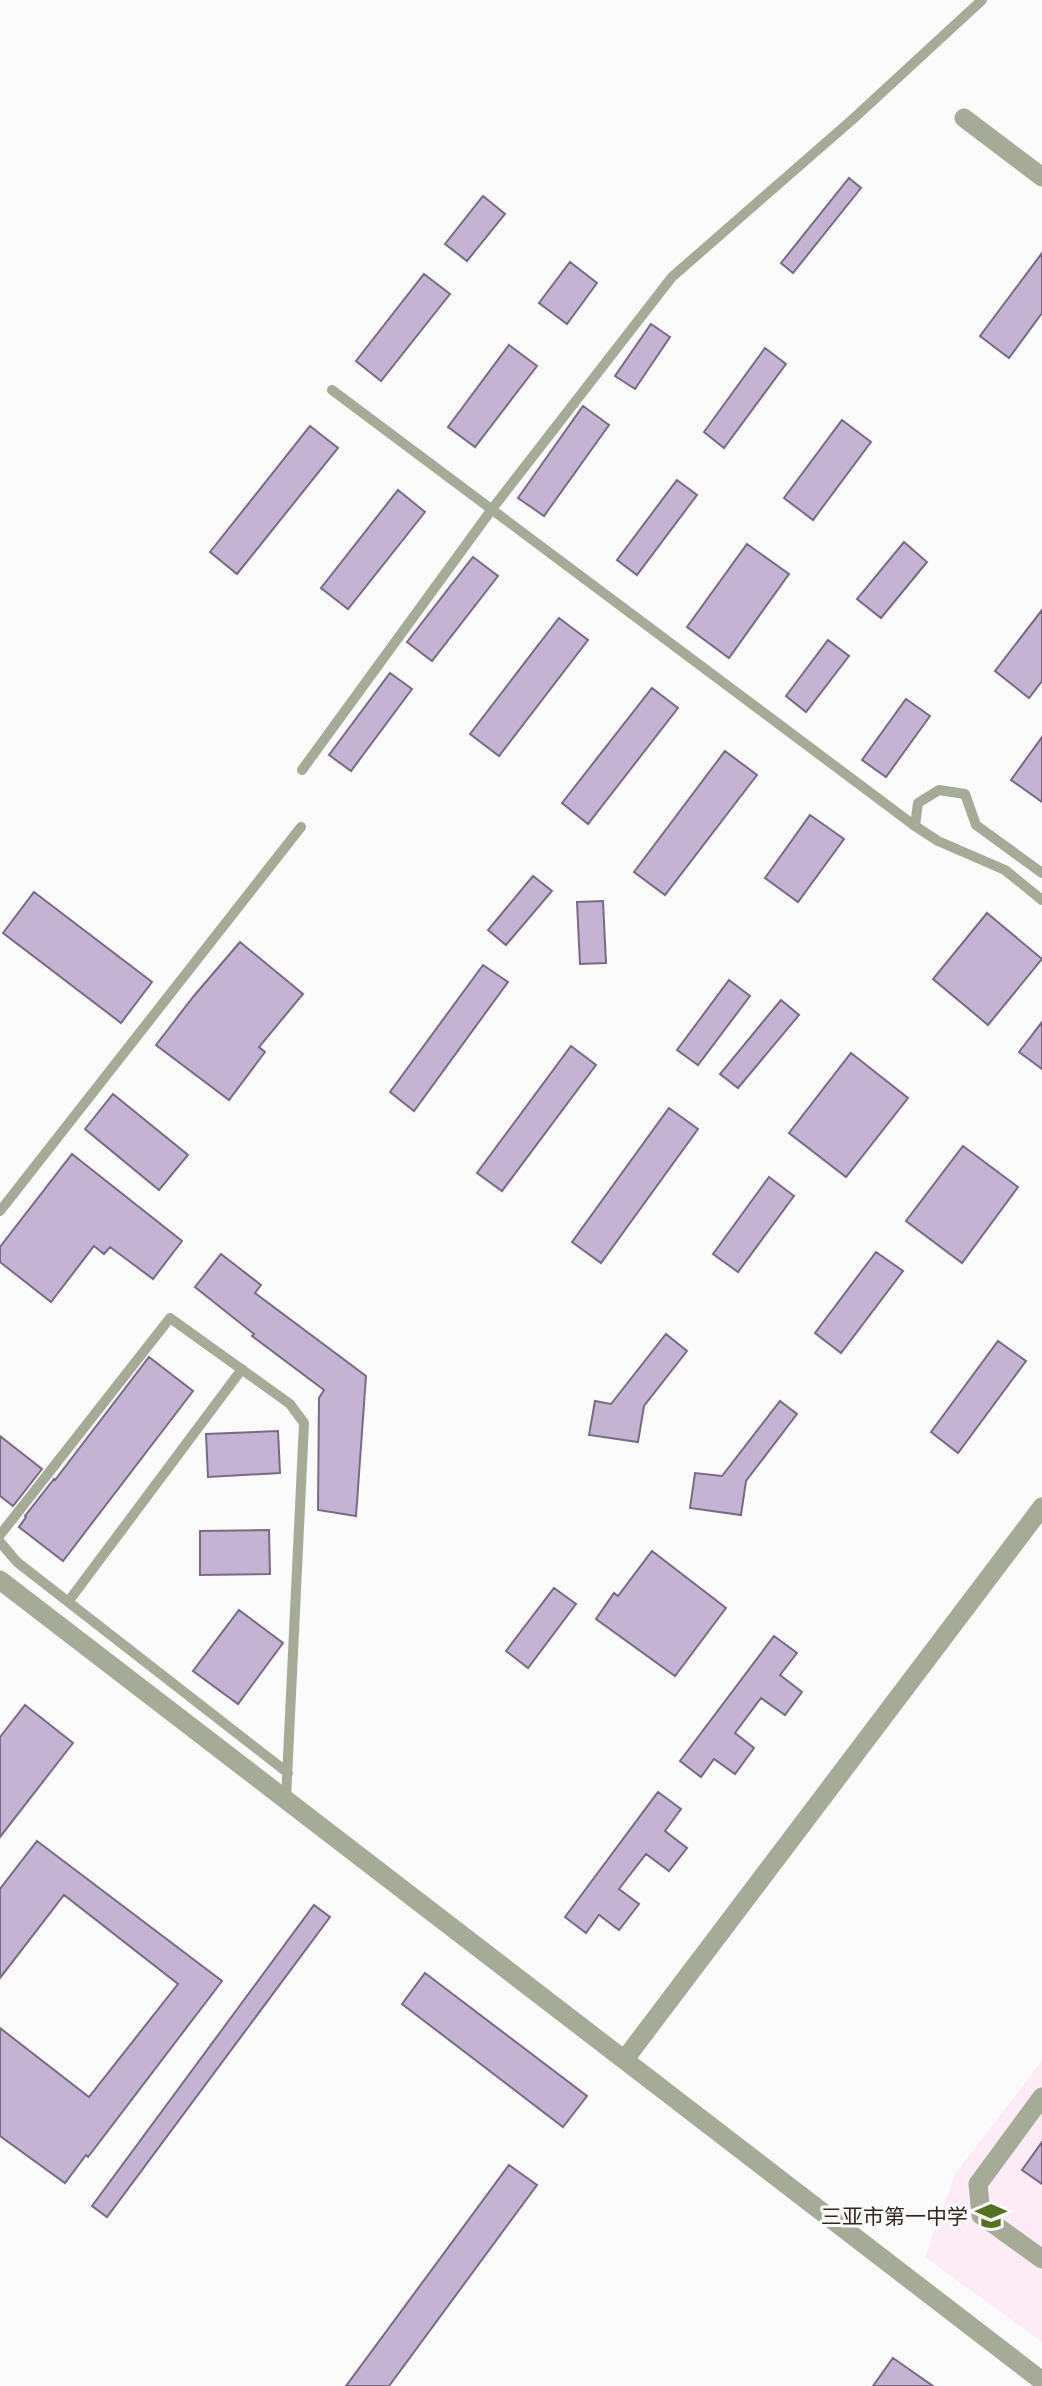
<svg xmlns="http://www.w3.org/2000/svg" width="1042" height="2386" viewBox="0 0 1042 2386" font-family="Cabin,'Noto Sans SC',sans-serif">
  <rect width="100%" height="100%" fill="#fbfbfb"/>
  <!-- education -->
  <path fill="#fdebf6" d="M1042,2061V2342L925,2257L955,2174Z"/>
  <!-- building -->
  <path fill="#c4b3d3" stroke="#796a86" stroke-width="2" d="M849,178L861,188L793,273L781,263Z
    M483,196L505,214L467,261L445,244Z
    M1042,253V313L1009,358L980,336Z
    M570,262L597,283L567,324L539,303Z
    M424,274L450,294L381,381L356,361Z
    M651,324L670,337L635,389L615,376Z
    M509,345L537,366L475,447L448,427Z
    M765,348L786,364L724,448L704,432Z
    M583,406L609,425L544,516L518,498Z
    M842,420L871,442L813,520L784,498Z
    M310,426L338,448L237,574L210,552Z
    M677,480L697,495L637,575L617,560Z
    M398,490L425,512L348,609L321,588Z
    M904,542L927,562L881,618L857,599Z
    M747,544L789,574L729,658L687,627Z
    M473,557L498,576L432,661L407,642Z
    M1042,610V681L1029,698L995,671Z
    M559,618L588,640L499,756L470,734Z
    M828,640L849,656L806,712L786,696Z
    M390,673L412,689L351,771L329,755Z
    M652,688L678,708L588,824L562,803Z
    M906,699L930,716L886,777L862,760Z
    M1042,737V802L1011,780Z
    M725,751L757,775L665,895L634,872Z
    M810,815L844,839L798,902L765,878Z
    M533,876L552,891L506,945L488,930Z
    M34,892L152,982L121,1023L3,933Z
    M603,901L606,963L580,964L577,902Z
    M987,913L1042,959L988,1025L933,979Z
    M240,942L303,994L259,1047L265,1052L229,1100L156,1045L193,997Z
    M483,965L508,982L414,1111L390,1092Z
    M729,980L750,996L698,1065L677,1050Z
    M781,1000L799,1015L738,1088L720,1074Z
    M1042,1022V1069L1019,1052Z
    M571,1046L596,1065L502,1191L477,1173Z
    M851,1053L908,1098L846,1177L789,1133Z
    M113,1094L188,1155L159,1190L85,1129Z
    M669,1108L698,1129L601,1263L572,1242Z
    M963,1146L1018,1187L962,1263L906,1221Z
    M72,1154L182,1241L153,1279L110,1247L104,1254L94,1246L51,1302L0,1262V1247Z
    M769,1177L794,1196L738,1272L713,1254Z
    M876,1252L903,1271L841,1353L815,1333Z
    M221,1254L261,1285L255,1293L366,1376L356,1516L318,1510L319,1398L324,1390L252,1336L254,1334L195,1287Z
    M666,1334L687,1351L644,1406L638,1442L589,1435L595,1401L611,1404Z
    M998,1341L1026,1361L958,1453L931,1432Z
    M149,1357L193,1391L63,1561L19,1527L26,1517L25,1516L54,1479L55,1480Z
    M780,1401L797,1414L746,1481L741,1515L690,1508L695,1473L722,1476Z
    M278,1431L280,1473L208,1477L206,1434Z
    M0,1436L42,1469L13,1506L0,1496Z
    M269,1530L270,1574L200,1575V1531Z
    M652,1551L726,1608L675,1676L596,1619L614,1593L618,1596Z
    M554,1588L576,1604L528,1668L506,1651Z
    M239,1610L283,1643L238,1704L193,1671Z
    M774,1636L797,1653L780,1675L802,1692L785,1715L761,1698L735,1733L754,1748L735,1774L714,1759L701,1777L680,1761Z
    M25,1705L73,1743L0,1837V1737Z
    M658,1792L681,1809L665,1831L687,1848L669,1871L646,1854L619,1889L639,1904L619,1930L599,1915L586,1933L565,1917Z
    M37,1841L222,1981L88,2157L86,2155L65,2183L0,2136V2028L89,2097L178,1984L64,1895L0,1978V1889Z
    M314,1905L330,1917L107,2217L92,2206Z
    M425,1973L587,2096L563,2127L402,2004Z
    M1042,2142V2184L1022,2170Z
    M509,2165L537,2185L389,2386H346Z
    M893,2358L933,2386H873Z"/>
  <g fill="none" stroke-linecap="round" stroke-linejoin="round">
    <!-- service -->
    <path stroke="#a6ab98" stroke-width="10" d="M332,390L915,826
      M302,770L492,509L672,277L853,119L982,0
      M1042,873L976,825L965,794L939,790L918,803L915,826L938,841L1005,870L1042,900
      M0,1211L301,827
      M0,1535L170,1318L290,1404L304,1423L286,1799
      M0,1542L17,1562L288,1773
      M68,1602L242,1369"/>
    <!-- minor -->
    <path stroke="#a6ab98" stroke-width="19" d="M964,118L1042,177
      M625,2059L1042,1507
      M1042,2097L978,2184L981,2215L1042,2259"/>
    <!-- tertiary -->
    <path stroke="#a6ab98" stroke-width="19" d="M0,1580L1042,2381"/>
  </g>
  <!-- icons -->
  <defs>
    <g id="school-bare" transform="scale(2.415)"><path d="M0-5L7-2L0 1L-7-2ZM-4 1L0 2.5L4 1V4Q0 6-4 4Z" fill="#567022" stroke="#fbfbfb" stroke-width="2.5" paint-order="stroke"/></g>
  </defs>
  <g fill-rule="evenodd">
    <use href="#school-bare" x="991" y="2216"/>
  </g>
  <g text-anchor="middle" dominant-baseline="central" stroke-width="6" stroke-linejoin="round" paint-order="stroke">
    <!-- poi labels -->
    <g font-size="21" fill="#342621" stroke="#fbfbfb" text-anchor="end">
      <text x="968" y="2216">三亚市第一中学</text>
    </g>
  </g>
</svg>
